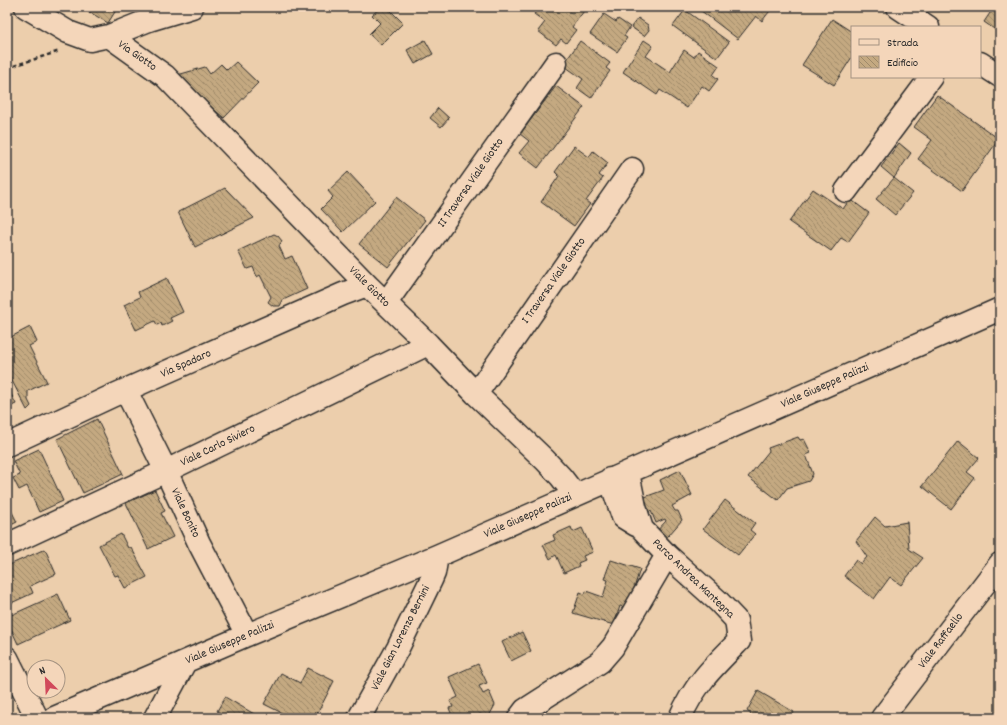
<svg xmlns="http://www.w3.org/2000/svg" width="1007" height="725" viewBox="0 0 1007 725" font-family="Dekko,sans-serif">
  <defs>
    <pattern id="building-back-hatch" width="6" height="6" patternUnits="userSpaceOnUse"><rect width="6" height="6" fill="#c4a981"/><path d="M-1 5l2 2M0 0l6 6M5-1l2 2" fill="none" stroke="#9f8a6a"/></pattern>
  </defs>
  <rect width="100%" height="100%" fill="#ecceac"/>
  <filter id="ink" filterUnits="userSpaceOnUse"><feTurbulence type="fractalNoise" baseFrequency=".025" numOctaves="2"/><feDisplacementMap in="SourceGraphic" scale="8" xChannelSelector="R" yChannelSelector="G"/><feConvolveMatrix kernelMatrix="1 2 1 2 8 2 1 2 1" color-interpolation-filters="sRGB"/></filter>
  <g filter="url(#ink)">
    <!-- building -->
    <path fill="url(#building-back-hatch)" stroke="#2b2b2b" d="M81,7H118L108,23Z
      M381,7H387L403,23L381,45L369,34L380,23L372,15Z
      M539,7H587L572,27L576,30L566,43L561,39L556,45L538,31L545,22L534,14Z
      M696,7H773L762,21L756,16L738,39Z
      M994,7H1000V33L984,22Z
      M685,10L729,42L717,58L673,26Z
      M604,14L616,22L618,19L630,27L624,36L627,38L617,52L590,34Z
      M638,18L648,25L649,30L644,36L631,27Z
      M832,19L852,32V57L834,85L802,65Z
      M425,40L433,54L415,64L407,50Z
      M644,40L653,46L646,56L670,72L684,50L694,57L698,51L719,66L713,75L718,79L709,91L702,86L687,108L660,90L657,95L623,72Z
      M580,41L610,63L606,68L610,71L591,98L577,88L583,79L563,65Z
      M236,62L258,83L224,118L196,94L174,76L205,67L210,74L221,64L227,70Z
      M556,86L584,107L538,168L519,153L529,141L520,134Z
      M937,95L999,139L962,191L918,159L932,140L914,127Z
      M438,108L449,118L441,127L430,118Z
      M899,143L911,153L894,178L881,167Z
      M574,146L589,157L593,151L608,163L599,175L603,178L586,201L590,204L574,226L541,202L559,176L555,172Z
      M348,172L375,201L343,232L321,209L333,197L328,191Z
      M894,178L913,193L895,215L876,199Z
      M225,188L254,218L195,247L178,212Z
      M813,189L843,209L850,199L869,213L848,242L841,238L831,251L789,222Z
      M396,197L425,220L388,267L359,244Z
      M274,234L278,236L282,241L279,246L285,259L292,256L307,289L283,300L280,306H273L268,302L271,297L260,275L257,277L253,267L247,269L238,251Z
      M167,278L183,312L170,318L172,321L162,326L161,323L157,325L155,321L136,330L124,305L140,297L138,292Z
      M30,327L37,342L29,346L47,382L28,391V400L31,406L27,410L7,371V339Z
      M7,386L16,404L7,408Z
      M97,419L123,474L83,493L57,439Z
      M798,437L800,440L804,439L811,453L806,455L813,474L809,481L787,488L778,500L748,477L769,451L768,448Z
      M958,441L979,458L967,472L975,478L951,509L922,486Z
      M39,449L63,501L39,512L27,486L19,490L13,478L20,475L13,461Z
      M680,470L692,495L672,506L675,511H678L682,520L662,543L654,534L666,521L665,519L656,523L651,511L648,513L642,498L664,490L660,480Z
      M155,490L165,511L161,513L173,537L148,549L126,503Z
      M725,500L755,523L750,530L755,534L738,555L703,529Z
      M7,502L17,522L7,527Z
      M875,517L885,526L907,522L909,549L923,558L901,585L890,577L874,599L844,576L856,560L861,564L867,557L856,541Z
      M571,527L573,532L582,528L593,552L583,556L585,560L578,563L579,566L564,573L556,555L550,559L543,545L555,540L553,535Z
      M121,534L128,548L131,547L147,577L125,588L118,575L115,576L99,545Z
      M45,549L56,574L30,586L33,593L7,605V566Z
      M611,560L640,569L628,608L620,606L614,625L573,613L580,592L585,594L586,591L603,597L608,580L604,579Z
      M58,594L70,620L18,644L7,620V617Z
      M522,632L531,651L511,661L502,642Z
      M478,664L487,683L479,686L483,694L489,691L495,705L488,718L480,714L478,718H453L449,708L453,707L450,701L458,697L449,677Z
      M308,668L334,681L315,718H280L282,713L264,704L281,673L300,683Z
      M758,691L794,712L791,718H751L750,716L751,714L747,711Z
      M225,697L261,718H217L220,713L217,711Z"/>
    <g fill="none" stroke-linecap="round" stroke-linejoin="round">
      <!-- street casing -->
      <g stroke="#2b2b2b" stroke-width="25">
        <path id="street" d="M26,7L68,32L90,40L109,36L149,20L192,7
          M109,36L165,76L367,285L428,344L476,394L545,460L561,477L575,495
          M846,191L931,77
          M386,303L556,63
          M126,391L166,471L199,543L247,635
          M476,394L632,169
          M7,445L112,396L343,294L367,285
          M628,473L635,507L642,529L667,555L718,601L736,620L739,641C714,666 694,685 680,718
          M610,479L623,517L636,525
          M7,545L166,471L428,344
          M7,658L37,718
          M54,718L247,635L437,556L1000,309
          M155,718L185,662
          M359,718L398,648L431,580L434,573L437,556
          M519,718L525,710L600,662L613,647L667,555
          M882,718L1000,564"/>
      </g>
      <!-- secondary casing -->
      <g stroke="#2b2b2b" stroke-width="25">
        <path id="secondary" d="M898,7L928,27
          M980,63L1000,76"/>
      </g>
      <!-- path -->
      <path stroke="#2b2b2b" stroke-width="2.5" stroke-dasharray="4 3" stroke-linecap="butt" d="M7,68L60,51"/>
      <!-- street -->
      <use href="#street" stroke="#f4d6ba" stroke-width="22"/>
      <!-- secondary -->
      <use href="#secondary" stroke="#f4d6ba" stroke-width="22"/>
    </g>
  </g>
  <g text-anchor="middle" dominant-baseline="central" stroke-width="4" stroke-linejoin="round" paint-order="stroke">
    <!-- street labels -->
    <g font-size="12" fill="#2b2b2b" stroke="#f4d6ba">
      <text transform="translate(137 56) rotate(35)">Via Giotto</text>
      <text transform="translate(471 183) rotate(-55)">II Traversa Viale Giotto</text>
      <text transform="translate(554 281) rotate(-55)">I Traversa Viale Giotto</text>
      <text transform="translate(369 287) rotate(45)">Viale Giotto</text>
      <text transform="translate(186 364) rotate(-24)">Via Spadaro</text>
      <text transform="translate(825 386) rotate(-24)">Viale Giuseppe Palizzi</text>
      <text transform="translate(218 446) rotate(-26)">Viale Carlo Siviero</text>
      <text transform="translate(185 513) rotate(65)">Viale Bonito</text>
      <text transform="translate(528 516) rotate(-24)">Viale Giuseppe Palizzi</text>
      <text transform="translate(693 579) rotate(44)">Parco Andrea Mantegna</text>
      <text transform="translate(401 638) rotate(-63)">Viale Gian Lorenzo Bernini</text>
      <text transform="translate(941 641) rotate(-53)">Viale Raffaello</text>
      <text transform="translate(230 643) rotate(-23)">Viale Giuseppe Palizzi</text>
    </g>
  </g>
  <!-- margin -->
  <rect width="1007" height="725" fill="none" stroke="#f4d6ba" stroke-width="24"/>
  <rect x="12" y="12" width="983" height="701" fill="none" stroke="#2b2b2b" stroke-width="1.5" filter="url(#ink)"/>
  <!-- legend -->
  <rect x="851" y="26" width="130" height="52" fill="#f4d6ba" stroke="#a49281"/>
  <rect x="859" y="39" width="20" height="6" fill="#f4d6ba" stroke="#a49281"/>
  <text x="887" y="46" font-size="12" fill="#2b2b2b">Strada</text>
  <rect x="859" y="56" width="20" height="12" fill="url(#building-back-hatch)" stroke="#a49281"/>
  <text x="887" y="66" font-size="12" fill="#2b2b2b">Edificio</text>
  <!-- north arrow -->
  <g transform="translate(46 679) rotate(336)"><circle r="19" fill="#f4d6ba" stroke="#a49281"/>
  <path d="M0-3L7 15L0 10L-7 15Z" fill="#d1495b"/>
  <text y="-6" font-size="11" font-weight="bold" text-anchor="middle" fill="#2b2b2b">N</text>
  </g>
</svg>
